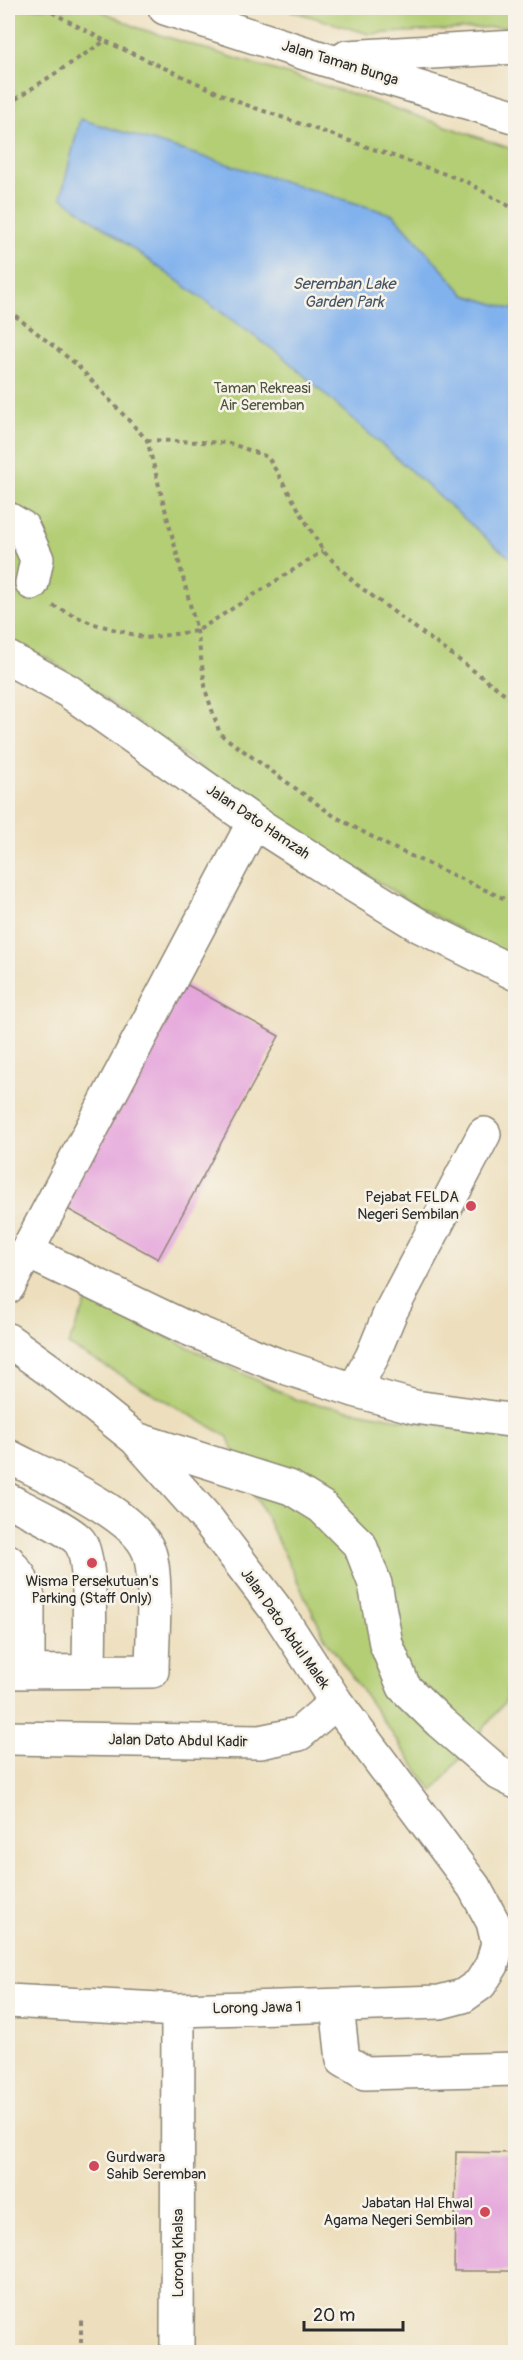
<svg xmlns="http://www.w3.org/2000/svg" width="523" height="2360" viewBox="0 0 523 2360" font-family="Pangolin,sans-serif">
  <rect width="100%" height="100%" fill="#f7f3e8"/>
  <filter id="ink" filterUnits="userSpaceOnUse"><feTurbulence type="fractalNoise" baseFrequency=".0167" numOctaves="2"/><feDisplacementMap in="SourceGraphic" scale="12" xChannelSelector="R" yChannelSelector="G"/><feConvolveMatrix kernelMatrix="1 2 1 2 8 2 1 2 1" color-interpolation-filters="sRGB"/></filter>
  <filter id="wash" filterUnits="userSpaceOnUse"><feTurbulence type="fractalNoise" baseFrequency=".008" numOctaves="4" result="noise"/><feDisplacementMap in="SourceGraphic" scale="24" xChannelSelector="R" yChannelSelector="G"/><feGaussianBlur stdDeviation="1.35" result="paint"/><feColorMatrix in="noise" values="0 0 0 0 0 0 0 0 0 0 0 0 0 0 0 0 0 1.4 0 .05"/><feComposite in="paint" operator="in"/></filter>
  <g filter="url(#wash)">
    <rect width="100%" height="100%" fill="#eddfbd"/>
    <!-- green -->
    <path fill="#b3ce74" stroke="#6f7c50" stroke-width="1.5" d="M8,8H96L138,28L368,99L515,150V961L419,907L259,809L49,659L8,644Z
      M282,8H515V26L369,34Z
      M88,1299L300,1401L515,1440L516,1650L505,1702L433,1792L325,1638L227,1436L68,1345Z"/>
    <!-- water -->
    <path fill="#82b2ed" stroke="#566e8c" stroke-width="1.5" d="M80,119L394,215L465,295L515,310V561L495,546L282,356L61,197Z"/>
    <g id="blocks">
      <!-- building -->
      <path fill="#e5a6dc" d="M184,983L279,1036L158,1259L62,1206Z
        M456,2152L516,2153V2271H454Z"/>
    </g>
  </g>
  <g filter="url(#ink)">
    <use href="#blocks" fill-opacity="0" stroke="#8c8574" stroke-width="1.5"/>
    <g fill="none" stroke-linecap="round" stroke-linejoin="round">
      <!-- minor casing -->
      <g stroke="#8c8574" stroke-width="36">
        <path id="minor" d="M165,8L317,57L516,117
          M347,57L516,47
          M8,519L23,528L37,559L32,583
          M26,1251L182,1326L275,1364L354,1390L415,1407L516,1421
          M8,1287L254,822
          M8,1340L55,1374L136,1439L207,1519L277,1611L336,1702L474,1887L493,1922L498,1943L492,1965L480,1984L463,1996L440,2002L178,2010L8,2001
          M354,1390L372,1357L391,1311L484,1134
          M136,1439L291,1488L322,1507L360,1545L375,1584L386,1644L404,1687L440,1722L500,1774L516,1782
          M8,1456C44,1475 136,1514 149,1552C158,1576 152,1642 152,1671L8,1672
          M8,1500C23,1508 71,1530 80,1542C93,1560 89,1645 89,1671
          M8,1561L20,1577L28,1597V1671
          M8,1738L260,1742L299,1734L336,1702
          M337,2006L343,2060L365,2073L516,2069
          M177,2352L178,2010"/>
      </g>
      <!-- major casing -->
      <g stroke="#8c8574" stroke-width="36">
        <path id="major" d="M8,658L68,691L254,822L337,875L420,926L516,974"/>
      </g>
      <!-- path -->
      <path stroke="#8c8574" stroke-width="4" stroke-dasharray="4.5 4.5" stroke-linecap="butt" d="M44,8L105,41
        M8,104L105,41L241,103L465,181L516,210
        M8,310L76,364L147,440L197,631L206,692L220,734L334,816L387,845L516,904
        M147,440L229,443L268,457L323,551L356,584L516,702
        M53,606L91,623L146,638L197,631L323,551
        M81,2352V2316"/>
      <!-- minor -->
      <use href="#minor" stroke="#fff" stroke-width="33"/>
      <!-- major -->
      <use href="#major" stroke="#fff" stroke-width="33"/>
    </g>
  </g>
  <!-- markers -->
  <g fill="#d1495b" stroke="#f7f3e8" stroke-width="2">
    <circle cx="471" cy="1206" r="6"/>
    <circle cx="92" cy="1563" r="6"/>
    <circle cx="94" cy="2166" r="6"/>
    <circle cx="485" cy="2212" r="6"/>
  </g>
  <g text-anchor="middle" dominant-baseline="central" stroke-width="5" stroke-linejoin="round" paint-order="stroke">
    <!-- street labels -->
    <g font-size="15" fill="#2b2b2b" stroke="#f7f3e8">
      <text transform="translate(340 63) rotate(17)">Jalan Taman Bunga</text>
      <text transform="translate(258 822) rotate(34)">Jalan Dato Hamzah</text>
      <text transform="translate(285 1629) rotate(55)">Jalan Dato Abdul Malek</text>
      <text transform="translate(178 1741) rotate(1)">Jalan Dato Abdul Kadir</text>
      <text transform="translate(257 2008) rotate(-1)">Lorong Jawa 1</text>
      <text transform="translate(178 2253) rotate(-90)">Lorong Khalsa</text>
    </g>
    <!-- park labels -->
    <g font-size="15" fill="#4d543d" stroke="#f7f3e8">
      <text x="262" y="388">Taman Rekreasi<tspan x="262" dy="17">Air Seremban</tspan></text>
    </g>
    <!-- poi labels -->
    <g font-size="15" fill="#2b2b2b" stroke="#f7f3e8" text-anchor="end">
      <text x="459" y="1197">Pejabat FELDA<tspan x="459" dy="17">Negeri Sembilan</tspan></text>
      <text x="92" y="1581" text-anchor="middle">Wisma Persekutuan's<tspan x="92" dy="17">Parking (Staff Only)</tspan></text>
      <text x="106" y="2157" text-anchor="start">Gurdwara<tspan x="106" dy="17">Sahib Seremban</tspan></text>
      <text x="473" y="2203">Jabatan Hal Ehwal<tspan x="473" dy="17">Agama Negeri Sembilan</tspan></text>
    </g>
    <!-- water labels -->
    <g font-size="16" font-style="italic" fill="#455465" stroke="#f7f3e8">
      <text x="344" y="284">Seremban Lake<tspan x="344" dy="18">Garden Park</tspan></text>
    </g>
  </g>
  <!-- margin -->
  <rect width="523" height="2360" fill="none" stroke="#f7f3e8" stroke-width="30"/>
  <!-- scale -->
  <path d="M304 2321v9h99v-9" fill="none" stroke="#2b2b2b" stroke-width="3"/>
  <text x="313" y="2321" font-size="18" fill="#2b2b2b" stroke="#f7f3e8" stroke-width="4.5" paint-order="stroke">20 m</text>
</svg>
